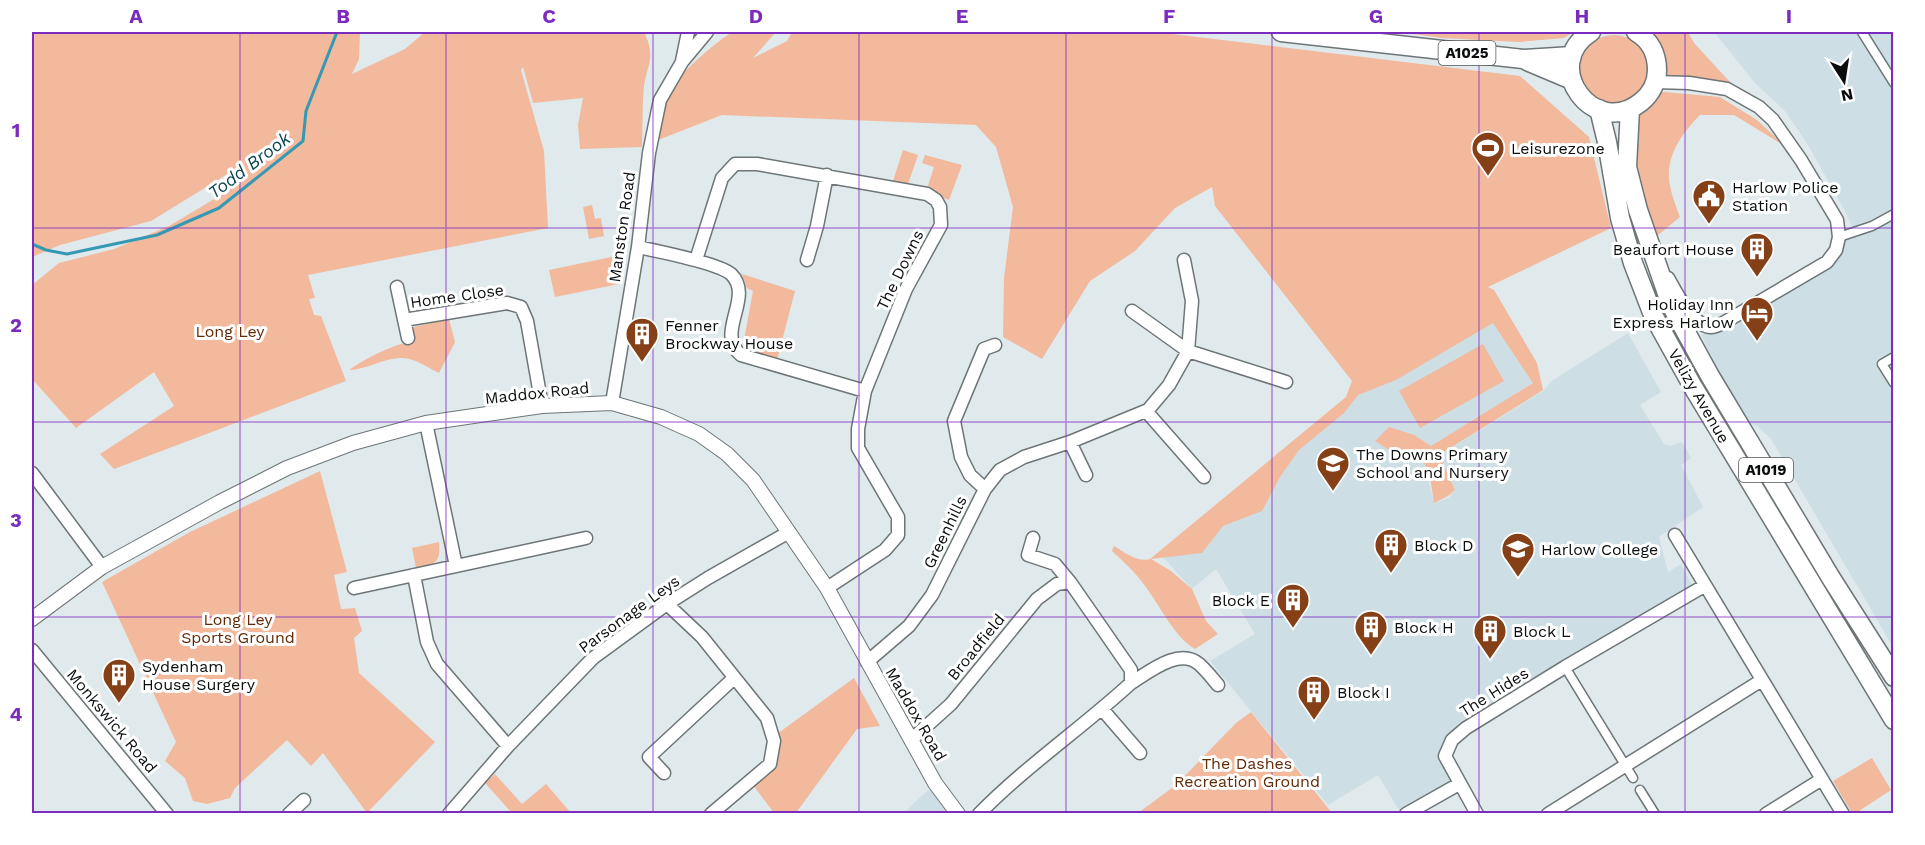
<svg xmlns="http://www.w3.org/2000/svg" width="1925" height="845" viewBox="0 0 1925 845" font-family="'Work Sans',sans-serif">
  <rect width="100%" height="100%" fill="#e0e9ec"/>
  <!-- built -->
  <path fill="#cddfe5" d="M1714,32H1893V647L1771,439L1757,426L1744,421L1701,335L1725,322L1836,250L1839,237L1853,230L1846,213L1808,145L1785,111L1755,83Z
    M1489,312L1534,382L1431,447L1424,462L1434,503L1449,498L1455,490L1438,456L1543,391L1553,380L1628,333L1661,392L1640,405L1664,444L1670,446L1682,442L1691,458L1681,465L1703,507L1659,537L1668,572L1681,564L1692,585L1461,721L1446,739L1454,783L1400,812L1378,775L1328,805L1210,661L1255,634L1216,569L1192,589L1160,554L1358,388Z
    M933,786L952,814H903L916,801Z"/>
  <!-- green -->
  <path fill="#f2b99c" d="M32,32H360L359,59L352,74L405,49L425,32H644C656,57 648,62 644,86C642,105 643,127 642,147L580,149L578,125L583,98L533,103L523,67L521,70L544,151L548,228L308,275L315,298L309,299L314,315L321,316L346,381L114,469L100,454L174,406L154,372L76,428L32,379V285L59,263L114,249L169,226L236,186L234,170L151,221L60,245L32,257Z
    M732,32H776L753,58L787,41L792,32H1156L1520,76L1589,137L1611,228L1488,287L1494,290L1537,363L1543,390L1439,455L1455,490L1448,496L1434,503L1431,483L1424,462L1392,452L1375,441L1389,427L1414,435L1431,446L1533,383L1493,323L1396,380L1358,395L1344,413L1299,450L1280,477L1262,511L1223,526L1202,553L1151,559L1171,571L1192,589L1206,621L1218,634L1195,649C1175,638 1159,604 1145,586C1136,573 1124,562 1112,551L1114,546C1124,552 1138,563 1150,559L1346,397L1352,381L1215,206L1212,187L1175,208L1135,251L1090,281L1042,359L1003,337L1004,278L1013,207L996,147L976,125L722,115L653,142C656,130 658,117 662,105C672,78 709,48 732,32Z
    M1399,32H1574L1564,38L1519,42L1442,38Z
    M1649,32H1688L1694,43L1730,82L1664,75Z
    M1580 69a34 34 0 1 1 68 0a34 34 0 1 1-68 0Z
    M1665,92L1720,97L1757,120L1785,146L1734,115H1700C1682,133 1664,158 1670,186C1672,196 1676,207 1680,217L1658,235L1650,238L1636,186L1635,121L1655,93Z
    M903,150L918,155L908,184L893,181Z
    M925,155L962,165L949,200L926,192L934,167L922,163Z
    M592,205L595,219L601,218L604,236L589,239L583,207Z
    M626,254L619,284L555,297L549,270Z
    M742,274L795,291L777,360L742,351L753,291L747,288Z
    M449,319L455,342L439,373C430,369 419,361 409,359C390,354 368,370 349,370C368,357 388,347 411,341L414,327Z
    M1483,344L1504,381L1420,428L1399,391Z
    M320,471L347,572L334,575L341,609L355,608L362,631L354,638L359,673L435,742L367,813L323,753L311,766L287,740L235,788L230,798L207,804L193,801L185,778L165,761L176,742L102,582L190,532Z
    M439,542C441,563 435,565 416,568L412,548Z
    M854,678L880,726L857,729L796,813H774L753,785C772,771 781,758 777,734Z
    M1251,712L1332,813H1138L1176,785L1236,723Z
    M1872,758L1891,790L1856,813H1852L1833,781Z
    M495,774L522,804L546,784L571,813H512L485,783Z"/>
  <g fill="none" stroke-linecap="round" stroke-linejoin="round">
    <!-- stream -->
    <path stroke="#3699b4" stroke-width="3" d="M32,244L46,250L67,254L157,235L219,208L303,141L306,111L337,32"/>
    <!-- pedestrian casing -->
    <g stroke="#6d7577" stroke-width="11">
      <path id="pedestrian" d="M1862,32L1894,83
        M1839,237L1872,226L1894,214
        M1894,357L1882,364L1894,383
        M1565,667L1633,778
        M1640,790L1655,814"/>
    </g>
    <!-- minor casing -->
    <g stroke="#6d7577" stroke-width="15">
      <path id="minor" d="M682,61L688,32
        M1655,82L1689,83L1727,89L1759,107L1773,120L1801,160L1837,220L1839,237L1836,250L1827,262L1725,322C1721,324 1716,327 1711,327C1693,327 1676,292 1668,278
        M638,247C657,251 718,263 731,274C755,297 714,333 741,355L865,391
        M696,260L722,178L735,164H757L927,194L936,200L940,207L941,225L906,289L865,391L858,429V448L898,517V535L885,550L827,588
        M807,260L817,226L827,175
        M397,287L408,338
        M1132,311L1188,351L1286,382
        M404,320L507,303L521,307L527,321L542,406
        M612,403L638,247L649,153L660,100L682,62L707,32
        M1146,411L1204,477
        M426,423L456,566
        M1070,442L1086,475
        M32,473L102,567
        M985,489L970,475L961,457L954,421L984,349L995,345
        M1675,535L1843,814
        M1033,538L1028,555L1055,564L1070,582
        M414,575L427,642L437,664L508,746
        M354,588L586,538
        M667,604L702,637L767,718L774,741L770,764L711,814
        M32,650L167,814
        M867,662L909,626L932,595L985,489L1000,470L1024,457L1070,442L1148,410L1169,385L1188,351L1192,301L1184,260
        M1131,683C1149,672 1179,647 1199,664C1206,670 1212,678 1218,685
        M1102,709L1140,753
        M911,740L951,704L1037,599L1057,584L1070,582L1131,670V683C1082,728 1026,766 979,814
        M664,773L649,757L734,678
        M289,814L304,800
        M449,814L508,746L593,658L667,604L708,578L789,532
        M1406,814L1459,784
        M1477,814L1445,756L1452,740L1466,728L1565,667L1704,586
        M1548,814L1762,680
        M1766,814L1822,779"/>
    </g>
    <!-- tertiary casing -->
    <g stroke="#6d7577" stroke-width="16">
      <path id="tertiary" d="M32,619L102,567L220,502L287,468L353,443L426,423L542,406L612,403L661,417L699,434L727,454L753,480L827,588L935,783L958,814"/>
    </g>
    <!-- primary casing -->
    <g stroke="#6d7577" stroke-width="21">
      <path id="primary" d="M1281,32L1523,59L1572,56
        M1591,32C1539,65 1594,140 1641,102C1651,94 1657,82 1657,70C1657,54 1650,40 1636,32
        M1527,61L1572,80
        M1599,109L1607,142L1620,218L1633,263L1653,315L1693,387L1894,720
        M1630,109L1627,167L1638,210L1671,305L1710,376L1831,578L1894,677"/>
    </g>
    <!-- pedestrian -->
    <use href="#pedestrian" stroke="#fff" stroke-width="8"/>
    <!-- minor -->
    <use href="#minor" stroke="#fff" stroke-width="12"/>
    <!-- tertiary -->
    <use href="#tertiary" stroke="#fff" stroke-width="14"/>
    <!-- primary -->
    <use href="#primary" stroke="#fff" stroke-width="18"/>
  </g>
  <!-- grid -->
  <path fill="none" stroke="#7b2cbf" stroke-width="1.5" stroke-opacity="0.55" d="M240,32V814M446,32V814M653,32V814M859,32V814M1066,32V814M1272,32V814M1479,32V814M1685,32V814M32,228H1894M32,422H1894M32,617H1894"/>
  <!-- icons -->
  <defs>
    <g id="stadium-pin" transform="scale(1.725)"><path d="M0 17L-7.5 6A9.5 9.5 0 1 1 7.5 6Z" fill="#854017" stroke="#fff"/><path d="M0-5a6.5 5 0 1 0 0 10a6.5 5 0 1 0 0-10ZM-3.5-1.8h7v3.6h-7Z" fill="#fff"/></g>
    <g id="civic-pin" transform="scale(1.725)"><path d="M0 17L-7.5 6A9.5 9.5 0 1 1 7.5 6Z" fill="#854017" stroke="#fff"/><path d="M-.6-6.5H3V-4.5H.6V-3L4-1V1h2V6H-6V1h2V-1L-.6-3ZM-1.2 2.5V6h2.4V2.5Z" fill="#fff"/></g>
    <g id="building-pin" transform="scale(1.725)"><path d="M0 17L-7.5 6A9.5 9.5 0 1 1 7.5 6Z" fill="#854017" stroke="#fff"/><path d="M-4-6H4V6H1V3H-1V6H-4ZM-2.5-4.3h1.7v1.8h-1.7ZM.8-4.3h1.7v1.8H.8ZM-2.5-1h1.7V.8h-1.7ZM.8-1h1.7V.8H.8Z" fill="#fff"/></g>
    <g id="hotel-pin" transform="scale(1.725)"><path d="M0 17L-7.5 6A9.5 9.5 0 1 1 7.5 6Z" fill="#854017" stroke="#fff"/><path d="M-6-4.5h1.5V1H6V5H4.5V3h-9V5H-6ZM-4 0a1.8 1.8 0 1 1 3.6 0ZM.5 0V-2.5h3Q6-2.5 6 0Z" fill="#fff"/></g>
    <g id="school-pin" transform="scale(1.725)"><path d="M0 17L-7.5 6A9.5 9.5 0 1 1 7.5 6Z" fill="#854017" stroke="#fff"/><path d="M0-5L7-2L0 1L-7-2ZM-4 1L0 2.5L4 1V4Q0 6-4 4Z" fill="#fff"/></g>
    <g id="university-pin" transform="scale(1.725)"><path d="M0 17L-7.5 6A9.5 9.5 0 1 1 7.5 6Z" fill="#854017" stroke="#fff"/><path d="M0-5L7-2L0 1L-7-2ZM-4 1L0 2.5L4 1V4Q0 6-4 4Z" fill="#fff"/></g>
  </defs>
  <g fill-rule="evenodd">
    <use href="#stadium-pin" x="1488" y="148"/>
    <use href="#civic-pin" x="1709" y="196"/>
    <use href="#building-pin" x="1757" y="249"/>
    <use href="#hotel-pin" x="1757" y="313"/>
    <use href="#building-pin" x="642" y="334"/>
    <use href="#school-pin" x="1333" y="463"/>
    <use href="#building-pin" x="1391" y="545"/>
    <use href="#university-pin" x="1518" y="549"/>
    <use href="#building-pin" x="1293" y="600"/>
    <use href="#building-pin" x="1371" y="627"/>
    <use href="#building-pin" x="1490" y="631"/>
    <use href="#building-pin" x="119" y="675"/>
    <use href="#building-pin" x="1314" y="692"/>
  </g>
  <g text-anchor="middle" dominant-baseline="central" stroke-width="6" stroke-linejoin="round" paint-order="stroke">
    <!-- shield labels -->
    <g fill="#fff" stroke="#545656" stroke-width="1.5">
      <rect x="1438.5" y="41" width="57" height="24" rx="4.5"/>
      <rect x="1739" y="458" width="54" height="24" rx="4.5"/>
    </g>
    <g font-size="15" font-weight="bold" fill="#0a0d0e">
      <text x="1467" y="53">A1025</text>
      <text x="1766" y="470">A1019</text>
    </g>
    <!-- poi labels -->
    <g font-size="16" fill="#0a0d0e" stroke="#fff" text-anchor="start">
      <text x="1511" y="148">Leisurezone</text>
      <text x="1732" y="187">Harlow Police<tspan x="1732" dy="18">Station</tspan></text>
      <text x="1734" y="249" text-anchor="end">Beaufort House</text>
      <text x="1734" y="304" text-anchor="end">Holiday Inn<tspan x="1734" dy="18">Express Harlow</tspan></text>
      <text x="665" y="325">Fenner<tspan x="665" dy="18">Brockway House</tspan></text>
      <text x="1356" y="454">The Downs Primary<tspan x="1356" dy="18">School and Nursery</tspan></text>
      <text x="1414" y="545">Block D</text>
      <text x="1541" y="549">Harlow College</text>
      <text x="1270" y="600" text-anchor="end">Block E</text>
      <text x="1394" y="627">Block H</text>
      <text x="1513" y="631">Block L</text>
      <text x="142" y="666">Sydenham<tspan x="142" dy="18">House Surgery</tspan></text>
      <text x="1337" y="692">Block I</text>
    </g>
    <!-- street labels -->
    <g font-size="16" fill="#0a0d0e" stroke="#fff">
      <text transform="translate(622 227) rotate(-82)">Manston Road</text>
      <text transform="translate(900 270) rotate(-64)">The Downs</text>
      <text transform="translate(457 296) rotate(-8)">Home Close</text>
      <text transform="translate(537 393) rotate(-6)">Maddox Road</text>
      <text transform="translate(1699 396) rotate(60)">Velizy Avenue</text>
      <text transform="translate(945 532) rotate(-64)">Greenhills</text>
      <text transform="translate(629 614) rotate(-36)">Parsonage Leys</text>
      <text transform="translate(976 647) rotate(-51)">Broadfield</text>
      <text transform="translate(1494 692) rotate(-32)">The Hides</text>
      <text transform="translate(916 714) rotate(60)">Maddox Road</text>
      <text transform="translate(112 721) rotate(50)">Monkswick Road</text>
    </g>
    <!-- park labels -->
    <g font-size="16" fill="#612a07" stroke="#fff">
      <text x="230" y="331">Long Ley</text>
      <text x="238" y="619">Long Ley<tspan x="238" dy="18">Sports Ground</tspan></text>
      <text x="1247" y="763">The Dashes<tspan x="1247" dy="18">Recreation Ground</tspan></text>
    </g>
    <!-- water labels -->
    <g font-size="18" font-style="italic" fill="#0b4654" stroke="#fff">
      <text transform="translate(249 165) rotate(-37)">Todd Brook</text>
    </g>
  </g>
  <!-- border -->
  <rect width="1925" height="845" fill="none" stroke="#ffffff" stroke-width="66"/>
  <!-- north arrow -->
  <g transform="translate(1844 81) rotate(168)" stroke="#ffffff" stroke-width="4.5" paint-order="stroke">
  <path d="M0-4.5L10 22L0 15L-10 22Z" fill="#0a0d0e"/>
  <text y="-9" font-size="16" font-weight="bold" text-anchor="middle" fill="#0a0d0e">N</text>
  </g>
  <rect x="33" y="33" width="1859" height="779" fill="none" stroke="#7b2cbf" stroke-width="2"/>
  <g font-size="20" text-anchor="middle" font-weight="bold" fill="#7b2cbf">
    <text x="136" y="23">A</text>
    <text x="343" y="23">B</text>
    <text x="549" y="23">C</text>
    <text x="756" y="23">D</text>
    <text x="962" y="23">E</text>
    <text x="1169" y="23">F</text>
    <text x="1376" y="23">G</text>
    <text x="1582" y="23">H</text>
    <text x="1789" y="23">I</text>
    <text x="16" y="137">1</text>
    <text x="16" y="332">2</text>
    <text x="16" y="527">3</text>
    <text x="16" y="721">4</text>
  </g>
</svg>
